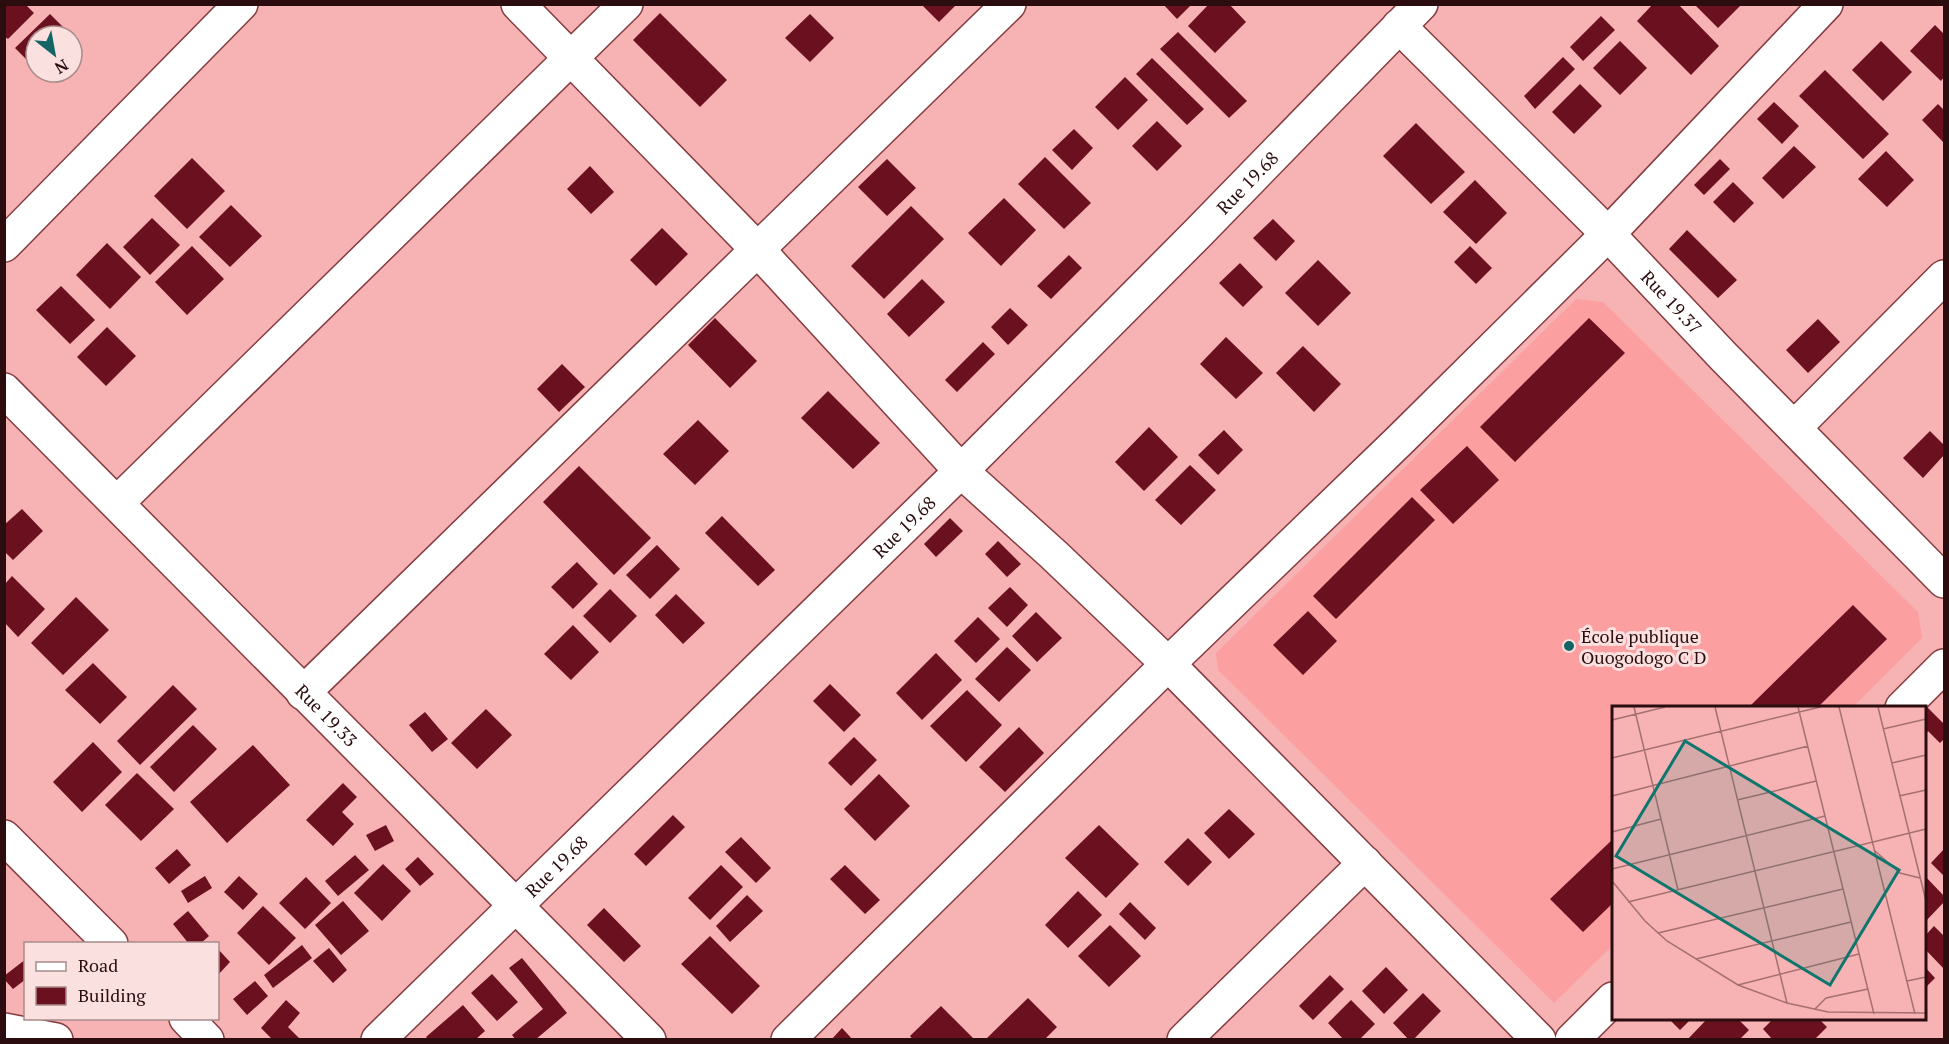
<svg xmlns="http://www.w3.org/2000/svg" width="1949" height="1044" viewBox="0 0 1949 1044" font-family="'PT Serif',serif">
  <rect width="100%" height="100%" fill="#f7b2b3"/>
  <!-- built -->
  <path fill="#fc9fa1" d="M1576,299L1603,302L1918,612L1922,638L1852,708H1613V945L1554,1003L1218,670L1216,653Z"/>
  <!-- building -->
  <path fill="#6b101f" d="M4,4H25L34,13L8,39L4,36Z
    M921,4H957L939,22Z
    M1163,4H1192L1177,19Z
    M1209,4H1229L1246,22L1215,53L1188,26Z
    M1653,4H1678L1719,46L1691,75L1637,21Z
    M1694,4H1742L1718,28Z
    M660,13L727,80L700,107L633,40Z
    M50,14L81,45L72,54V36H36V69L15,48Z
    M810,14L834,38L810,62L785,38Z
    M1601,16L1615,30L1583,61L1570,47Z
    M1935,25L1944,34V77L1941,81L1910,51Z
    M1178,32L1247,101L1229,118L1160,49Z
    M1620,41L1647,68L1620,95L1593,68Z
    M1881,41L1912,72L1883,101L1852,70Z
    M1563,57L1575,69L1535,109L1524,96Z
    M1152,58L1204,109L1187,125L1136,74Z
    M1825,70L1889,134L1863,159L1799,96Z
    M1125,77L1148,100L1118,130L1095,107Z
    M1580,84L1602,106L1574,134L1552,112Z
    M1774,102L1799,126L1782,144L1757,119Z
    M1938,104L1944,110V143L1922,120Z
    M1157,121L1182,146L1157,171L1132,146Z
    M1416,123L1465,172L1431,204L1383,156Z
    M1074,129L1093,148L1072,170L1052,150Z
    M1794,146L1816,167L1783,199L1762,178Z
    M1886,151L1914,180L1887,207L1858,179Z
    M1045,157L1091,203L1064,229L1018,184Z
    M192,158L225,191L187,229L154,196Z
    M887,159L916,188L887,216L858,187Z
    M1720,159L1730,169L1704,195L1694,185Z
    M590,166L614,192L591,214L567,189Z
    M1475,180L1507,213L1476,244L1443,212Z
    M1733,182L1754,203L1734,223L1713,202Z
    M1004,198L1036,230L1001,266L968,233Z
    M231,205L262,236L230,267L199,237Z
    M911,206L944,239L884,299L851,266Z
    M152,218L180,245L150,275L123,247Z
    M1273,219L1295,241L1276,261L1253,238Z
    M662,228L688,254L656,286L630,260Z
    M1687,230L1737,280L1718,298L1669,249Z
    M107,243L141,277L110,309L76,275Z
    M192,246L224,279L187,315L155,282Z
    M1470,246L1492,268L1476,284L1454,262Z
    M1069,255L1082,268L1051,299L1037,286Z
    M1318,260L1351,293L1318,326L1285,293Z
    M1240,263L1263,287L1243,307L1219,283Z
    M922,279L945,302L909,337L887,314Z
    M61,286L95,320L70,344L36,310Z
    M1010,308L1028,325L1008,345L991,327Z
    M715,318L757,361L730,388L688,345Z
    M1589,318L1625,353L1515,462L1480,427Z
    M1818,319L1840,342L1808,373L1786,350Z
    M107,327L136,356L106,386L77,357Z
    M1226,337L1263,373L1236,399L1200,364Z
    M983,342L995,354L957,392L945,380Z
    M1303,346L1341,384L1314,412L1276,373Z
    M562,364L585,387L559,412L537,389Z
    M828,391L880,443L853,469L801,418Z
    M698,420L729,451L695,485L663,454Z
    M1149,427L1178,457L1144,491L1115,462Z
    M1224,430L1243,450L1218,475L1198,455Z
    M1930,431L1944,445V455L1923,478L1903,458Z
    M1467,446L1499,480L1453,524L1420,490Z
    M1190,465L1216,490L1181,525L1155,500Z
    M579,466L651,538L614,575L543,502Z
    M1412,497L1435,520L1336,619L1313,596Z
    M22,509L43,531L13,560L4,551V525Z
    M722,516L775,570L758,586L705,533Z
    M950,518L963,531L936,557L924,544Z
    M998,541L1021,564L1007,577L985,554Z
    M657,545L680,569L650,599L626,575Z
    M577,562L598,584L573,609L551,587Z
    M12,576L45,609L18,637L5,623V584Z
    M1010,587L1028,605L1007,627L988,608Z
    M610,589L637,616L610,643L583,616Z
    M676,594L705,623L683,644L655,615Z
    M76,597L109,630L63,675L31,643Z
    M1853,605L1887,639L1817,708H1748Z
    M1308,611L1337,641L1303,675L1273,645Z
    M1036,612L1062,638L1037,662L1012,636Z
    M978,617L1000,639L976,663L954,641Z
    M573,625L599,652L571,680L544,654Z
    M1007,647L1031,670L999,702L975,679Z
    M936,653L962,680L922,720L896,693Z
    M93,663L127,697L100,724L65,690Z
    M830,684L861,715L844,732L813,701Z
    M173,685L197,709L140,765L117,741Z
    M967,690L1002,725L966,762L930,726Z
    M1926,706L1944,724V739L1940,743L1928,731L1924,736V708Z
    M486,709L512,735L477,769L451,743Z
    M425,712L448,739L432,752L409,725Z
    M193,725L217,749L174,792L150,767Z
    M1019,727L1044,753L1005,792L979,767Z
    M854,737L877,760L851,786L828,763Z
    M93,742L122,772L82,812L53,782Z
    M253,745L290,785L227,843L190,802Z
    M137,773L174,809L141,841L105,805Z
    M879,774L910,806L875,841L844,809Z
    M343,783L357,797L342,812L354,824L333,846L306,820Z
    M1229,809L1255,834L1229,859L1204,833Z
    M673,815L685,827L646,866L634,854Z
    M386,825L394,841L375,851L366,835Z
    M1099,825L1139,864L1106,898L1065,858Z
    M741,837L771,868L756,883L725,852Z
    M1188,838L1212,862L1188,886L1164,862Z
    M1613,839V903L1583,932L1550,899Z
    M177,849L191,865L169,884L155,868Z
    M1944,849V876L1931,863Z
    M355,855L369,870L338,896L325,881Z
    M418,857L434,874L420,886L405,869Z
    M383,864L411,891L382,921L354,893Z
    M721,865L743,887L710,920L688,898Z
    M845,865L880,900L865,914L830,879Z
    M1924,875L1944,896V902L1924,923Z
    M205,876L212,888L188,903L181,891Z
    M239,876L258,894L243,910L224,892Z
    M306,877L331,903L305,929L279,903Z
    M1078,891L1102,915L1068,948L1045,925Z
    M747,895L763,911L730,942L716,926Z
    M343,901L369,931L341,955L315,925Z
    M1130,902L1156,928L1145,940L1119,914Z
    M263,906L296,938L269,965L237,933Z
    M604,908L641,946L624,962L587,925Z
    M188,911L209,936L200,944H189L173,924Z
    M1110,925L1141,956L1109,987L1078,956Z
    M1934,926L1944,936V969L1924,948V937Z
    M710,936L760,986L732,1014L681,964Z
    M302,945L312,958L273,988L264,975Z
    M329,948L347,970L333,983L313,961Z
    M218,949L230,962L218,975Z
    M522,958L567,1013L535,1040H516L512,1035L543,1009L509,968Z
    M26,959V979L13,989L4,979V976Z
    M1924,966L1935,978L1924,989Z
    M1386,967L1408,990L1384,1014L1362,991Z
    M492,974L518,1002L497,1021L471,993Z
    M1330,975L1344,989L1313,1020L1299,1006Z
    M255,981L268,996L247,1015L233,999Z
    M1423,993L1441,1011L1413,1040H1409L1393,1023Z
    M1028,998L1057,1027L1044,1040H988L987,1038Z
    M286,1000L300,1013L288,1027L301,1040H273L261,1028Z
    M1351,1000L1375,1024L1359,1040H1344L1328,1023Z
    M463,1005L485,1031L475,1040H429L426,1037Z
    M941,1006L975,1040H913L910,1036Z
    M1668,1018H1692L1680,1030Z
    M1708,1018H1737L1749,1030L1739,1040H1687Z
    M1774,1018H1818L1827,1027L1814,1040H1773L1763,1029Z
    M842,1028L853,1040H831Z"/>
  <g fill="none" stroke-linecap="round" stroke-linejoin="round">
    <!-- minor casing -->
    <g stroke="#853c40" stroke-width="36">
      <g id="minor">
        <path d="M518,4L758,250L961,471L1054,555L1168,664L1539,1040"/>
        <path id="s1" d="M1399,26L1608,234L1723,356L1944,581"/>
        <path d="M4,245L241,4"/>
        <path id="s2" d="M4,390L649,1040"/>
        <path d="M1794,428L1944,277"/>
        <path d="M117,503L626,4"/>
        <path d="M303,693L1009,4"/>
        <path d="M1902,708L1944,666"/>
        <path d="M4,837L111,944"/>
        <path d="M186,1018L207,1040"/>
        <path d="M4,1030L56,1040"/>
        <path id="s3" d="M378,1040L961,471L1197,234L1421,4"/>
        <path d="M788,1040L1168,664L1400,440L1608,234L1826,4"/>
        <path d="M1184,1040L1365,863"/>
        <path d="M1572,1040L1613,999"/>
      </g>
    </g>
    <!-- minor -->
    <use href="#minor" stroke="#fff" stroke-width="33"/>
  </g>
  <!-- markers -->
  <circle fill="#146466" stroke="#fbe0e0" stroke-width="2" cx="1569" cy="646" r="6"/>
  <g text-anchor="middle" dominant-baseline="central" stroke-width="6" stroke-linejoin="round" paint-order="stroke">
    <!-- street labels -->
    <g font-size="18" fill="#2b0d0f" stroke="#fbe0e0">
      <text stroke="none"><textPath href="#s3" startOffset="1221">Rue 19.68</textPath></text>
      <text stroke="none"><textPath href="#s1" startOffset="388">Rue 19.37</textPath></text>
      <text stroke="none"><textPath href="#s3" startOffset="735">Rue 19.68</textPath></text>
      <text stroke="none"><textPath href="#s2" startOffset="458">Rue 19.33</textPath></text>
      <text stroke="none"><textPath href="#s3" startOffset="249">Rue 19.68</textPath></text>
    </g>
    <!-- poi labels -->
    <g font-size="18" fill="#2b0d0f" stroke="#fbe0e0" text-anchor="start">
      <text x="1581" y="636">École publique<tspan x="1581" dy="21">Ouogodogo C D</tspan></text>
    </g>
  </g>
  <!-- overview -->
  <g transform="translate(1612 706)">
    <rect width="314" height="314" fill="#f7b2b3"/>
    <path fill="none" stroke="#a57071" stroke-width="1.5" d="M22,1L66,184M103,1L175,297M186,1L262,308M227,1L303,308M266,1L314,195M0,14L53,1M271,23L314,13M0,52L208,1M280,57L314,49M0,90L196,40M287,90L314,84M125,94L204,75M0,126L49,113M263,145L288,167L308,172M0,163L213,110M0,175L33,215L55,235L126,279L175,297L216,306L314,307M16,196L314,123M46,227L231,183M84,253L239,216M295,275L314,271M126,279L247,248M203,303L214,292L256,283"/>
    <path fill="#0f766e" fill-opacity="0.15" stroke="#0f766e" stroke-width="3" d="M73,35L287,164L218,279L4,150Z"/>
    <rect width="314" height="314" fill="none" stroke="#2b0d0f" stroke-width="3"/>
  </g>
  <!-- border -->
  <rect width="1949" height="1044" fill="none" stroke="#2b0d0f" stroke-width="12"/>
  <!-- legend -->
  <rect x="24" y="942" width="195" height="78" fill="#fbe0e0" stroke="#a88c8c" stroke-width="1.5"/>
  <rect x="36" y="962" width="30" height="9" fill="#ffffff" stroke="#a88c8c" stroke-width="1.5"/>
  <text x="78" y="972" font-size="18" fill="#2b0d0f">Road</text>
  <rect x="36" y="987" width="30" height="18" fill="#6b101f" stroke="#a88c8c" stroke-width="1.5"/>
  <text x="78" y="1002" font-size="18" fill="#2b0d0f">Building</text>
  <!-- north arrow -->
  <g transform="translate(54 54) rotate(149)"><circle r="28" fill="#fbe0e0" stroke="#a88c8c" stroke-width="1.5"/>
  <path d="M0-4.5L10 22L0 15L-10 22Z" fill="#146466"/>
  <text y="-9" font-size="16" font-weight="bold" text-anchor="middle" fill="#2b0d0f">N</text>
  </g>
</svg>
